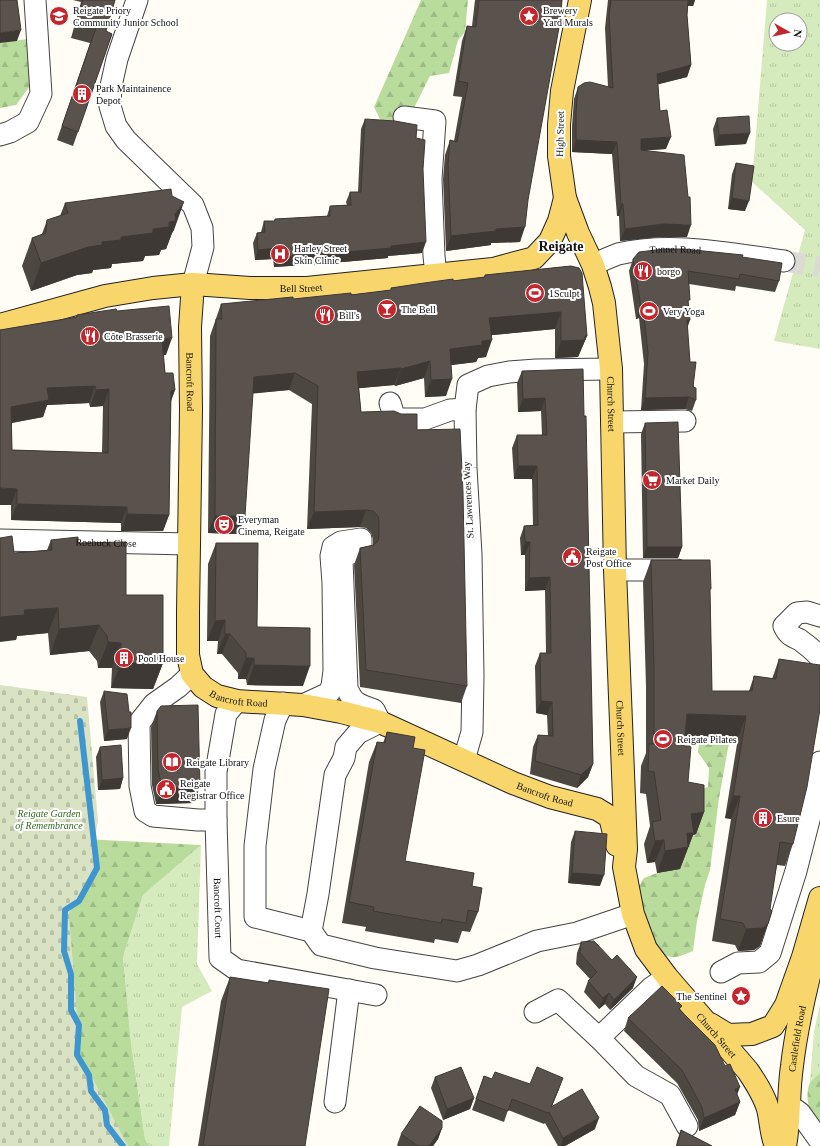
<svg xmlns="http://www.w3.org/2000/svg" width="820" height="1146" viewBox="0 0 820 1146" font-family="Georgia,serif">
  <defs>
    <pattern id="grass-tufts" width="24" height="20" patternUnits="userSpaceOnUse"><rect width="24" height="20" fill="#d5ebbd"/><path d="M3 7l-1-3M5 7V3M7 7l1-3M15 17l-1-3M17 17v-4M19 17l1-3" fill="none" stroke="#b6c8a1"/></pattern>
    <pattern id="forest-firs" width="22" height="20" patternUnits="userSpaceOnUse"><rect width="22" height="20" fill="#b9dc9c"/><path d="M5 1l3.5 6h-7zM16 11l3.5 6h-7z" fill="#9ebc85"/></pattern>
    <pattern id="cemetery-stones" width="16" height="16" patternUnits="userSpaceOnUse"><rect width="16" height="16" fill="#d9e3c4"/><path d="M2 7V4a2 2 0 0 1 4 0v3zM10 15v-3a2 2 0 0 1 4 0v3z" fill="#b9c2a7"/></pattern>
  </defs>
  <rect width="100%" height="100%" fill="#fffdf5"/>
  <!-- grass -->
  <path fill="url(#grass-tufts)" fill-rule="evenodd" d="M767,0H820V349L774,341L805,230L752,182ZM776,20H800V44H776Z
    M201,845L197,964L212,991L182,1007L169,1146H149L145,1139L131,1043L123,957L143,895Z
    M820,1004V1128L808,1104L814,1032Z"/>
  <!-- forest -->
  <path fill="url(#forest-firs)" d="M421,0H468L465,32L458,40L449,73L430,76L407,122L383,125L374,107Z
    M27,39L33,82L16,105L0,108V43Z
    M700,736L725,737L729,743L719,798L710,870L705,885L697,921L693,951C686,954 678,958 670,957C652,954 642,902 639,886L644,878L657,873L679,856L686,855L683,836L696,834V790L708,787L709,768L698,752Z
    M84,839L201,845L143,895L123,957L131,1043L145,1139L149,1146H51L52,934Z
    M820,1073V1128C812,1116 804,1101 809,1085C811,1081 817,1076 820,1073Z"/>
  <!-- cemetery -->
  <path fill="url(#cemetery-stones)" d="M0,685L87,697L98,821L94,842L97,868L69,914L80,1054L128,1146H0Z"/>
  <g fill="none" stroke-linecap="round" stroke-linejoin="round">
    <!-- stream -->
    <path stroke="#3f96cf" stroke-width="6" d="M80,721L97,868L79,901L65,910L64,951L71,974V1010L79,1025L77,1055L89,1075L91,1091L105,1110L107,1125L123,1146"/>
    <!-- minor-tunnel -->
    <path stroke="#dbdad3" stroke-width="21" stroke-dasharray="21 10" stroke-linecap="butt" d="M784,261L820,267"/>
    <!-- minor casing -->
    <g stroke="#444" stroke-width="23">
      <g id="minor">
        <path d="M137,0L117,59L111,86L110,106L116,126L126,140L193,205L202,228L203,247L193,284"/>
        <path d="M404,117L435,121L431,179L434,256L436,275"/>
        <path d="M0,135L10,132L28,122L41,94L35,0"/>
        <path id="s1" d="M593,265C601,261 610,257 618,254C672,241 730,254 784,261"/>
        <path d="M390,403L395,419H425L450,410L465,409"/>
        <path d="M612,422L685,421"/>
        <path id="s2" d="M0,540L189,544"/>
        <path d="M615,570H677"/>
        <path d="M820,616L807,612L797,613L784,626C788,635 792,636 800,640C807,645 814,651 820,657"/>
        <path d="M192,674L178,687L154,704L139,723L140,786L145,811L153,816L198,820H216"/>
        <path id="s3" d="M237,701L226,714L216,772V820L220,958L237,970L376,995"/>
        <path d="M283,703L275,720L264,769L255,846V917L311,931L321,945L375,958L457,971L478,965L537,941L577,933L633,914"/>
        <path d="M303,705L329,693L332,686L334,671L333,583L331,556L333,547L341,542L361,539V552C353,553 347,552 342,560L347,688C353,704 359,704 374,710L380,722L358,733L346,747L344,758L335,775L318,894L311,931"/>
        <path d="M464,760L472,732L473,676L471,554L466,468L465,409L468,385L488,376L509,372L536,370L611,369"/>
        <path d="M721,972L738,963L759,962L770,953L796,871L811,812L820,762"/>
        <path d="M667,977L651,988L599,1038L636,1076L670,1095L687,1126"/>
        <path d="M535,1012L558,1000L599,1038"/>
        <path d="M335,1102L349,990"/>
        <path d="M790,1106L800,1113L820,1141"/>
      </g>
    </g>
    <!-- major casing -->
    <g stroke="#222" stroke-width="24">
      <g id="major">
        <path id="s4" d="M580,0L562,91L559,125V156L565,198L578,233L593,265L600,287L604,303L611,369L615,570L626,849L624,867L633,914L646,949L667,977L748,1071C756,1083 764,1095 768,1109C771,1121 771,1135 776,1146"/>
        <path id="s5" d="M193,284L190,327L191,410L188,612V655L192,674L203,687L217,696L237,701L303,705L341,712L380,722L513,783L550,797L597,809L610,817L617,845"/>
        <path id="s6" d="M0,325L105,296L153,288L193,284L250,288H307L493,269L534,258L550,241L559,221L565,198"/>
        <path d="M710,1024L728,1035L752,1034L773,1026L786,1005L803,957L820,898"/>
        <path id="s7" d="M785,1146C790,1120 788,1093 792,1066C797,1022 808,978 820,934"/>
      </g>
    </g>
    <!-- minor -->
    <use href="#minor" stroke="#fff" stroke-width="21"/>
    <!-- major -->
    <use href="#major" stroke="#f9d66b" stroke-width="22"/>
  </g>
  <!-- wall -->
  <path fill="#4d4742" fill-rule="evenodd" d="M73,0H115L106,31L112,34L73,146L57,140L90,43L71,38L81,2Z
    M475,0H562L520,242L491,243V245L446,251L443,179L445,155L450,140L454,141L462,97L453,96L462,41L467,26H472Z
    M608,0H695L693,6H688L687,15L691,65L687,77L658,84L660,111L666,149L647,150L687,237H658L620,241L619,216H617L612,154L572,152V126L574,99L578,87H608L605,28Z
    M717,118L746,144L715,146L713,129Z
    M365,119L416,138L423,169L422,253L388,256V258L320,264L274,267L273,259L255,260L253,243L257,233L261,232L264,221H274L275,219L327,216L330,206L347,205L346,202L350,192H358L361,129Z
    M736,163L745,211L728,209L732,174Z
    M65,203L174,230L172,233L166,249L161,250L159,255L145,256L143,261L112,264L111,268L93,270L92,273L77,275L31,291L22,266L32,238L42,234L47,220L60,216Z
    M742,257L779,281L775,292L736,286L735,291L689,284L687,328L690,362L696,400L692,411L685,409L641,410L644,364L639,318L636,319L629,271L633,259Z
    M571,266L587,336L578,357L555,358V329L491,335L486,357L478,358L476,362L451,365L446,396L425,397L424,378L395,386L394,385L359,388L361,412L417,430L467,686L461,703L360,687L354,565L360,548L373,545V539L371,533L366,528L360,527L307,529L312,404L289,390L253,393L239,534L208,533L210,336L221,304L351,295L391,290V288L484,277L485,275Z
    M117,311L166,355H163L165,373L175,390L171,400L169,515L163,531H121V523L11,520V505L0,330L76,317L77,315ZM89,403L90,407L103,406L102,453L12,450V423L43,417L47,405Z
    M522,371L584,416L593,764L588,777L577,788L530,774L533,747L538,735L548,736L547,715L536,713L535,666L540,653H546L545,590L525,591V555H521L520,538L524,526L533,525L532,479H514L512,448L517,435H542L541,411L518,412L517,383Z
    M645,423L682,547L678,558H643L641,434Z
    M51,540L78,543L126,595L163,663L153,689L111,688L112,668H98L97,661L89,651L50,655L48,633L17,636L16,640L14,553L47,550Z
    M216,543L257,627L303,686L247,685L246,679H238V673L222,654H217L218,641H207L208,564Z
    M651,560L710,592L712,691H749L754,676L772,679L779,659L793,844L785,866L777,865L760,946L754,950L738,951L735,945L712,941L731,819L725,818L738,738L685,736L684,746L688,782L704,812L696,834L693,835L680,869L657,873L655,862L647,863L644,844L650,826L646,794L640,793L641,766L646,753V687L643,582Z
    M104,691L127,739L104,741L100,702Z
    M157,711L200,787L194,803L156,804L152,785L151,727Z
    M387,732L413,748L405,861L472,886L478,912L470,932L462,931L458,943L435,939L434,943L365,931L366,927L342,923L369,762L377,742L383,743Z
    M100,747L123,778L120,789L98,790L96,757Z
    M575,831L600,886L568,883L571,842Z
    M581,942L633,988L610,1010L605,1004L599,1009L584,992L588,981L590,979L576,964L577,953Z
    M230,977L268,983L269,980L305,1146H198L221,1001Z
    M680,1010L737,1094L740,1102L735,1115L699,1131L698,1120L677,1083L624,1031L628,1018Z
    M484,1076L492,1079L559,1089L552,1106L595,1129L565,1146H558L545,1123L544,1124L508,1110L504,1122L472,1110Z
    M435,1077L474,1098L470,1109L443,1120L431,1088Z
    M442,1128L438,1139L433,1146H398L397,1145L401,1134Z
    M681,1130L712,1146H676L677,1141Z"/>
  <!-- shaded-wall -->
  <path fill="#3f3936" d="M685,0H695L693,6L683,5Z
    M21,30L17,41L0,43V33Z
    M691,65L687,77L652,86L657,74Z
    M750,133L746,144L715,146L719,135Z
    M671,137L666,149L637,151L641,139Z
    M576,140L617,142L612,154L572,152Z
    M732,198L749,201L745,211L728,209Z
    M184,202L174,230L172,233L166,249L161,250L159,255L145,256L143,261L112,264L111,268L93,270L92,273L77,275L31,291L41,263L102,242L121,237L153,229L169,222Z
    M621,204H623L619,216H617Z
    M663,224L691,225L687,237H658L620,241L625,229Z
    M525,227L520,242L491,243V245L446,251L451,236L496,229Z
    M426,242L422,253L388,256V258L320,264L274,267L277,257Z
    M277,248L273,259L255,260L258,250Z
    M641,307H643L639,318L636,319Z
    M561,312L555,329L483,336L489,318Z
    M687,320H690L686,332Z
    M585,336H587L578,357L555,358L561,341Z
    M172,338L166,355L156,356L162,339Z
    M492,340L486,357L478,358L476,362L444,366L450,349L482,341Z
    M430,361L424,378L395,386L401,369Z
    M401,368L394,385L351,389L357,372Z
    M295,373L289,390L248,394L254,377Z
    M452,379L446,396L425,397L431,380Z
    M95,386L89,403L47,405L43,417L5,424L11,407L47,388Z
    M109,389L103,406L90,407L96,390Z
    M175,390L169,407L171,391Z
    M689,397L685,409L641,410L645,398Z
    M545,398L541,411L518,412L523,399Z
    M518,466H537L532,479H514Z
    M0,488L17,489L11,505H0Z
    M17,504L127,507L121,523L11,520Z
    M366,510L360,527L307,529L314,512Z
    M127,514L169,515L163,531H121Z
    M215,516H245L239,534L208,533Z
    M525,542H530L525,555H521Z
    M647,547H682L678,558H643Z
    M550,577L545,590L525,591L529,578Z
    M58,608L48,633L17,636L16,640L0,642V617L24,610Z
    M225,620L218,641H207L215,621Z
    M99,625L89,651L50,655L59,629Z
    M225,634H230L222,654H217Z
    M108,642L121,643L112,668H98Z
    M246,658H254L246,679H238Z
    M121,663H163L153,689L111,688Z
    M254,665L310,666L303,686L247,685Z
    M541,701L552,702L547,715L536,713Z
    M687,714L746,716L738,738L678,736Z
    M131,728L127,739L104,741L108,730Z
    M593,764L588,777L577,788L581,775Z
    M123,778L120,789L98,790L102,780Z
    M200,787L194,803L156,804L162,788Z
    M733,796H740L731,819L725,818Z
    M704,812L696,834L693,835L680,869L657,873L665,851L691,814Z
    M664,840L655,862L647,863L655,841Z
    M572,873L604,875L600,886L568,883Z
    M768,924L760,946L754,950L738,951L746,929Z
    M637,977L633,988L610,1010L614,1000Z
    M609,993L605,1004L599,1009L603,998Z
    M563,1078L559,1089L549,1113L551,1107Z
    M740,1087L735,1100V1089Z
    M474,1098L470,1109L443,1120L447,1109Z
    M740,1102L735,1115L699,1131L704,1118Z
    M599,1118L595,1129L565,1146H561L563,1138Z
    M442,1128L438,1139L433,1146H429Z"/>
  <!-- building -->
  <path fill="#5a524d" stroke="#3f3936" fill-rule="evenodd" d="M0,0H17L21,30L0,33Z
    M83,0H115L106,31L112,34L78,132L62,126L96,28L76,23Z
    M479,0H562L560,22L528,200L525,227L496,229V231L451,236L448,164L450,140L457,142L468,83L458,81L467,26L476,27Z
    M611,0H688L687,15L691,65L657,74L660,111L667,110L671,137L641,139V150L684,155L688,197H690L691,225L663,224L625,229L623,204H621L617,142L576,140V113L578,87L584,83L590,82L613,88L609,15Z
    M749,116L750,133L719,135L717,118Z
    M365,119L395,121L417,125L416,138L425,140L423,169L426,242L391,246V248L324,254L277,257V248L258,250L257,233L265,232L264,221H275V219L330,216V206L351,205L350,192H361Z
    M736,163L754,166L749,201L732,198Z
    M171,189L172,196L184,202L175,214L176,221L169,222V227L153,229V233L121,237V240L102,242V245L88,247L41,263L32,238L46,233L47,220L68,213L65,203Z
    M664,249H684L743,255L742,257L782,263L779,281L740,274L739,279L688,271L690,300H688L690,320H687L690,362H696L693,387L696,388V400L689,397L645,398L648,353L643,307H641L633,259L639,252Z
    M571,266L579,268L582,273L587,336H585V340L561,341V312L489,318L492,340L482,341V345L450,349L452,379L431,380L430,361L401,369V368L357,372L361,412L394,411L401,414H417V430L460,429L463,492L467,686L366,670L360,548L374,545L378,541L379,535V521L378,516L373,511L366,510L314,512L318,386L295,373L254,377L245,516H215L216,319H222L221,304L293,297V299L351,293V295L391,290V288L417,284L453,279V281L485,277V275Z
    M169,306L172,338L162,339L165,373H173L175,390L171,391L169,515L127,514V507L17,504V489L0,488V330L77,317V315L116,309L117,311ZM95,386L96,390L109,389L108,453L12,450L11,407L49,400L47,388Z
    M583,369L584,416H586L593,764L581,775L535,761L538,735L553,736L552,702L541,701L540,653H551L550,577L529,578L530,542H525L524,526L538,525L537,466H518L517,435H547L545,398L523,399L522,371Z
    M678,422L682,547H647L645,423Z
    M12,536L14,553L52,550L51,540L78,537V543L126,542V595H163V663H121V643L108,642L107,636L99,625L59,629L58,608L24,610L25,615L0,617V538Z
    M216,543H258L257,627L310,628V666L254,665V658H246V653L230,634H225V620L215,621Z
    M651,560H710L711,589H710L712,691H752L754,676L776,679L779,659L820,665V709L807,787L793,844L780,842L770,909L772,911L768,924L763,928L746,929L743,923L720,919L740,796H733L746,716L687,714L684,746H691L688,782L704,785V812L691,814L694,833H687L688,847L665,851L664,840L655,841L652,822L661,820L654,772L648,771L649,744H654V665Z
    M104,691L127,694L129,712H131V728L108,730Z
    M198,705L200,787L162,788L158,769L157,711L161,706Z
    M387,732L415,737L413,748L425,750L405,861L474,873L472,886L482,888L478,912L468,910L466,923L442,919L441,923L373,911L374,907L349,902L377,742L385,743Z
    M121,745L123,778L102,780L100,747Z
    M575,831L607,834L604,875L572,873Z
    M594,941L612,960L617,955L637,977L614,1000L609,993L603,998L588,981L597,972L580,953L581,942Z
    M230,977L269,983V980L329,989L305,1146H203Z
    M662,986L682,1006L679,1009L715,1045L725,1066L730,1064L740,1087L735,1089L740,1102L704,1118L702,1107L682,1070L628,1018Z
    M461,1067L474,1098L447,1109L435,1077Z
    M537,1067L563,1078L551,1107L582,1089L599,1118L563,1138L549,1112L548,1113L512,1099L508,1111L476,1099L484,1076L492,1079L495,1072L530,1084Z
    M420,1106L442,1121V1128L429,1146H418L401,1134Z
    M681,1130L712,1146H677Z"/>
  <!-- icons -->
  <defs>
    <g id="school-disc" transform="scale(1)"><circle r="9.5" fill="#c4262e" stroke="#fff"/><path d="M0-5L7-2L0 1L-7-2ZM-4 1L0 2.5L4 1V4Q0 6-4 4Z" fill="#fff"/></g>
    <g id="sight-disc" transform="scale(1)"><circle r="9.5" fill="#c4262e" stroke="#fff"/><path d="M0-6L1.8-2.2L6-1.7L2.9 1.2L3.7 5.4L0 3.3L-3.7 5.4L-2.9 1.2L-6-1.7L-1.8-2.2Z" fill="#fff"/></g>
    <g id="building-disc" transform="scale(1)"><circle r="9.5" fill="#c4262e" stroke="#fff"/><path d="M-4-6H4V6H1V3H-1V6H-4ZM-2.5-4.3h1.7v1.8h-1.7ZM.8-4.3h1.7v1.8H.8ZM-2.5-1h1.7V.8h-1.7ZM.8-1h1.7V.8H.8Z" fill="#fff"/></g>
    <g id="hospital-disc" transform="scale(1)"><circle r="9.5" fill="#c4262e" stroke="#fff"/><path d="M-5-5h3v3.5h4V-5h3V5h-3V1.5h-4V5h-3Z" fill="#fff"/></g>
    <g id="restaurant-disc" transform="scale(1)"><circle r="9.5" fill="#c4262e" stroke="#fff"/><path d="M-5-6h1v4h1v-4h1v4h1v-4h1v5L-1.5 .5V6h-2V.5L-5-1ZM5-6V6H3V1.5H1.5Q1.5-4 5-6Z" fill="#fff"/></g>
    <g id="stadium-disc" transform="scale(1)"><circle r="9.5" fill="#c4262e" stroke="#fff"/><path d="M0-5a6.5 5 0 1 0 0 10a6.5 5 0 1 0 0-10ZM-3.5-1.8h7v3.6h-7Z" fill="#fff"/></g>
    <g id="bar-disc" transform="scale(1)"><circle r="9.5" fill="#c4262e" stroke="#fff"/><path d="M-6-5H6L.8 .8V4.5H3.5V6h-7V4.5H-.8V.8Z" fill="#fff"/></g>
    <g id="supermarket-disc" transform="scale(1)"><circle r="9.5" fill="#c4262e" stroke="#fff"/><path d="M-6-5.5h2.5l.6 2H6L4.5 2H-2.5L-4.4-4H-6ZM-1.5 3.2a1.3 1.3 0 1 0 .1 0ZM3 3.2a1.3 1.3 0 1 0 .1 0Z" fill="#fff"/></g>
    <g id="theatre-disc" transform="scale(1)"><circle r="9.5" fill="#c4262e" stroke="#fff"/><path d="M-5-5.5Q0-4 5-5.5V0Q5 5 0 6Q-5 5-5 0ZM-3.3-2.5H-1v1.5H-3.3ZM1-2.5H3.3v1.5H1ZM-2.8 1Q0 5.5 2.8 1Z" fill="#fff"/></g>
    <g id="civic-disc" transform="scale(1)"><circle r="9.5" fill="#c4262e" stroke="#fff"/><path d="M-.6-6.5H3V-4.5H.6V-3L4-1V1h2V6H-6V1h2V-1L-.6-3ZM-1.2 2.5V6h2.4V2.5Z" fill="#fff"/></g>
    <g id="library-disc" transform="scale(1)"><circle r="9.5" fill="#c4262e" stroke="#fff"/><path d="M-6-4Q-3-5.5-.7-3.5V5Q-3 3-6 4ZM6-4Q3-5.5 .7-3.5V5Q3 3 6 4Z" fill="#fff"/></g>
  </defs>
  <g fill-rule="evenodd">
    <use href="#school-disc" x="59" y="16"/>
    <use href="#sight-disc" x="529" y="16"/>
    <use href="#building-disc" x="82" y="94"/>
    <use href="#hospital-disc" x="280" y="254"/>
    <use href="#restaurant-disc" x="643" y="271"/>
    <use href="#stadium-disc" x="535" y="293"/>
    <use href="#bar-disc" x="387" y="309"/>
    <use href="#stadium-disc" x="649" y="311"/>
    <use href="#restaurant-disc" x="325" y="315"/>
    <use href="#restaurant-disc" x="90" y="336"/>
    <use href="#supermarket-disc" x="652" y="480"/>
    <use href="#theatre-disc" x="224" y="525"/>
    <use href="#civic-disc" x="572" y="557"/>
    <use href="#building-disc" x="124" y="658"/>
    <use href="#stadium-disc" x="663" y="739"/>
    <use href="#library-disc" x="172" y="762"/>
    <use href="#civic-disc" x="166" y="789"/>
    <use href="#building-disc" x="763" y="818"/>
    <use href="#sight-disc" x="741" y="996"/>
  </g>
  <g text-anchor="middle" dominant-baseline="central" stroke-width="4" stroke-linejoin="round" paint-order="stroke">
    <!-- poi labels -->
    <g font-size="10" fill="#111" stroke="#fff" text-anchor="start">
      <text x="73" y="10">Reigate Priory<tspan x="73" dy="12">Community Junior School</tspan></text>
      <text x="543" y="10">Brewery<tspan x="543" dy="12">Yard Murals</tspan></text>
      <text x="96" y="88">Park Maintainence<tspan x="96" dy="12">Depot</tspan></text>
      <text x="294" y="248">Harley Street<tspan x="294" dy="12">Skin Clinic</tspan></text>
      <text x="657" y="271">borgo</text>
      <text x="549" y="293">1Sculpt</text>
      <text x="401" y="309">The Bell</text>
      <text x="663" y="311">Very Yoga</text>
      <text x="339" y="315">Bill's</text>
      <text x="104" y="336">Côte Brasserie</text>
      <text x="666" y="480">Market Daily</text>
      <text x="238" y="519">Everyman<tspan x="238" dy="12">Cinema, Reigate</tspan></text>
      <text x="586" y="551">Reigate<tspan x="586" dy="12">Post Office</tspan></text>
      <text x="138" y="658">Pool House</text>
      <text x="677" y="739">Reigate Pilates</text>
      <text x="186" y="762">Reigate Library</text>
      <text x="180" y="783">Reigate<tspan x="180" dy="12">Registrar Office</tspan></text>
      <text x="777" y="818">Esure</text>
      <text x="727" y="996" text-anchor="end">The Sentinel</text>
    </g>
    <!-- street labels -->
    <g font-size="10" fill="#111" stroke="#fff">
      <text transform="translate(560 134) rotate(-89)">High Street</text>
      <text stroke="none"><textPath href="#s1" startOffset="85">Tunnel Road</textPath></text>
      <text stroke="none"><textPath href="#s6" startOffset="306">Bell Street</textPath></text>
      <text stroke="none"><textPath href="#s5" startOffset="98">Bancroft Road</textPath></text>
      <text stroke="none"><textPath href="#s4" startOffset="414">Church Street</textPath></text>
      <text transform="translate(468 500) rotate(-93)">St. Lawrences Way</text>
      <text stroke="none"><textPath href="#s2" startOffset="106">Roebuck Close</textPath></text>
      <text stroke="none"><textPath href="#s5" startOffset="446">Bancroft Road</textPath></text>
      <text stroke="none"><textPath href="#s4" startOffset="738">Church Street</textPath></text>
      <text stroke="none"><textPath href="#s5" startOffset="770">Bancroft Road</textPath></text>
      <text stroke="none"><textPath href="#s3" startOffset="212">Bancroft Court</textPath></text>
      <text stroke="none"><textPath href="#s4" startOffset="1074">Church Street</textPath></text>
      <text stroke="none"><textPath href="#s7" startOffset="108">Castlefield Road</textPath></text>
    </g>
    <!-- park labels -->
    <g font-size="10" font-style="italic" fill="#2f6b1f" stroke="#fff">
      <text x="49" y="813">Reigate Garden<tspan x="49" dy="12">of Remembrance</tspan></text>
    </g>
    <!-- district labels -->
    <g font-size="14" font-weight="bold" fill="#111" stroke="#fff">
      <text x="561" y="246">Reigate</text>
    </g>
  </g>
  <!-- north arrow -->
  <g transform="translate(788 32) rotate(98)"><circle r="19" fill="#ffffff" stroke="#a0a0a0"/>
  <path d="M0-3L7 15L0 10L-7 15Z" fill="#c4262e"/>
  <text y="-6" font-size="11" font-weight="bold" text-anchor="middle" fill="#111111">N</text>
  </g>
</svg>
